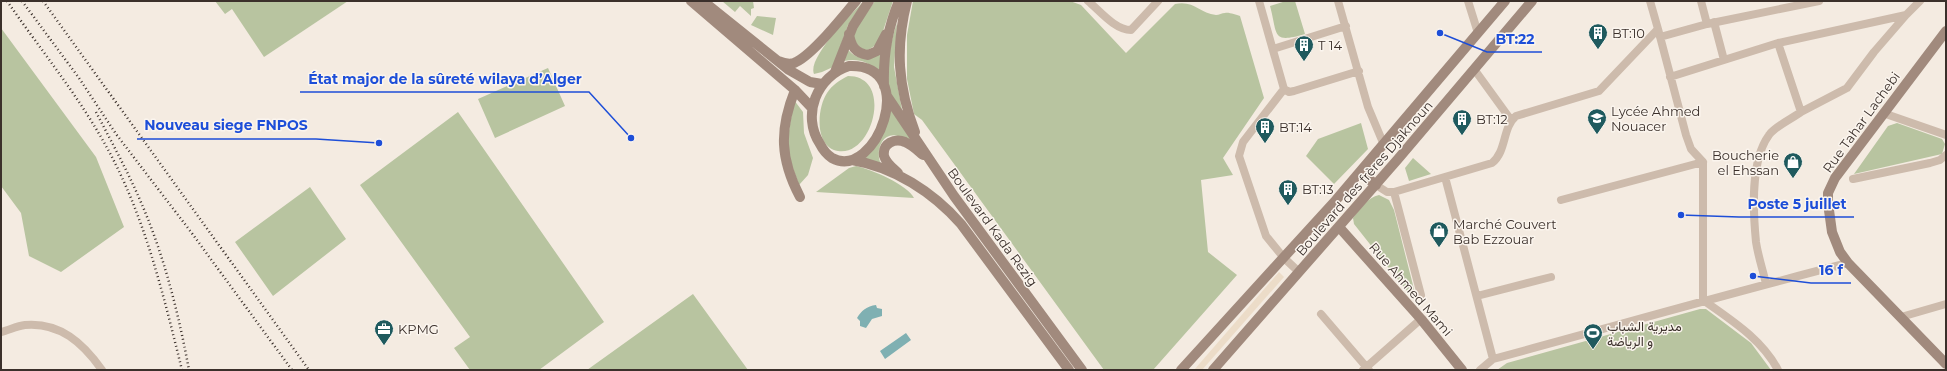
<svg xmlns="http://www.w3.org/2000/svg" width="1947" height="371" viewBox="0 0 1947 371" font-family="Montserrat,Vazirmatn,sans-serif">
  <rect width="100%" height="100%" fill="#f4ebe1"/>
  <!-- green -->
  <path fill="#b8c4a0" d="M215,1H348L264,57L232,9L225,14Z
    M722,1H753L754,8L751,9V16L740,6L735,12Z
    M864,1L848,25L833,67L822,72L814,74C807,58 852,13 864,1Z
    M875,1H893L879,43L868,50L861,49L854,40V31Z
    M913,1H1070L1081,5L1126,53L1175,4C1194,0 1199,13 1216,15C1219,15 1222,13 1225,13C1229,12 1236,15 1240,16L1264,98L1223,158L1233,175L1201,180L1208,252L1237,275L1153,370H1104L922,120L914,114L907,79V35Z
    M1286,1H1295L1305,34C1271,44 1278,35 1270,6Z
    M757,16L776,18L773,35L751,25Z
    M897,23L894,67L903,115C899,109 893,103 890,97C882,80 891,40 897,23Z
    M1,28L96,157L124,227L61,272L29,256L21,213L1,186Z
    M848,50C861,63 867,56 882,50L879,73C870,62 858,58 844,61Z
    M548,68L565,106L495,138L478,99Z
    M848,76C894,76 873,157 838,151C814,147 817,108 827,93C832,85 840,80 848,76Z
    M794,100L803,112L804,133L813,158L808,175L799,185L786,149Z
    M889,107L917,148C911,144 904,138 898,136C881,131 875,153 881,164L870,161L863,156C882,139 885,132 889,107Z
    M458,112L604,322L539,370H470L454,348L470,337L360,185Z
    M1361,123L1368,149L1334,184L1306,156L1318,139Z
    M1897,123L1942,139L1945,144L1942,154L1854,174L1888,126Z
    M1413,158L1431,174L1409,181L1405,168Z
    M856,166C871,169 908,185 914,198L816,192L849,168Z
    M310,187L346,239L273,296L235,242Z
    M1379,195L1389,200L1394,210L1418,305L1354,224L1353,218C1360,209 1368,197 1379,195Z
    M693,294L748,370H587Z
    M1700,309H1706L1751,343L1771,370H1497L1507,363Z"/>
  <!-- plaza -->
  <path fill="#ecdcc8" d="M1279,272L1284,277L1202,370H1194Z"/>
  <!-- water -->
  <path fill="#7fb0b2" d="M876,305L877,308L882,309V316L872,319L866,328L860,326V321L857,318C861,311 867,306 876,305Z
    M906,333L911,340L885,359L880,351Z"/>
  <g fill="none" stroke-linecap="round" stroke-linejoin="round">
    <!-- street -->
    <path stroke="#cdbbac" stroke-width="8" d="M1088,1C1100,11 1115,30 1131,30L1158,1
      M1259,1L1284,89
      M1338,1L1368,107L1384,145
      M1468,1L1478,33
      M1701,1L1707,24L1819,1
      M1714,22L1724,60
      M1658,29L1686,135L1691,149L1703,162
      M1660,37L1707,24
      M1273,49L1346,26
      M1474,69L1511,120
      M1670,77L1778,43
      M1801,112L1847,88L1874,52L1906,15
      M1883,113L1946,135
      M1445,177L1493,359
      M1853,179L1930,163L1940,160L1946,155
      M1376,185L1387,192H1394L1492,163C1507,151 1502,128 1516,116L1599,91L1658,29L1650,1
      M1394,192L1421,295
      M1561,200L1703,162V300C1731,320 1762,339 1778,370
      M1299,272L1284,258L1266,236L1239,156L1243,142L1284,89L1289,92L1294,91L1359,71
      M1766,284C1763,270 1758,256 1756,242C1753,211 1750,161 1769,135C1774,127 1793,118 1801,112L1778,43L1906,15L1920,1
      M1477,296L1551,277
      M1321,314L1369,370
      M1901,317L1946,304
      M1,332C9,330 17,326 25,325C60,322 83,343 102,370
      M1363,370L1421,319
      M1480,370L1493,359C1612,327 1730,293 1848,263"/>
    <!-- secondary -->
    <path stroke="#a18a7d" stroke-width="10" d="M691,1L795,90L812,108
      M703,1L789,70L810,82L822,84
      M907,1C895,48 898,87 915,132
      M1946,31L1835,178L1828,193V203L1832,232L1840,252L1848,263L1946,364
      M849,34C851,46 855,53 868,55L877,51L886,34
      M778,61C783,63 788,65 794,63C812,56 842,17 856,1
      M849,66C921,63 876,182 832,158C826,154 823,150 820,144C801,115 817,76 849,66Z
      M835,72L853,26L869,1
      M884,86C883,57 888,27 899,1
      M795,90C779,130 780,159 800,197
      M887,96L954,196L1082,370
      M852,160C894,167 933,192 961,224L1069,370
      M1360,172L1376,185
      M898,173C893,168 886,163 884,156C882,143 895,138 905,142C912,145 917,150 923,155
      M1339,227L1421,319L1462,370
      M1181,370L1336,200L1505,1
      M1213,370L1398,159L1532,1"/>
    <!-- rail -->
    <path stroke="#3b302b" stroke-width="2.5" stroke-dasharray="1 3" stroke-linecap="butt" d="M7,1C40,49 78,95 106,146C145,216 163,294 182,370
      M22,1L79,78L116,134L191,232L292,370
      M43,1L309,370
      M96,112C111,141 127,170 140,200C164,255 178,311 189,370"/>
  </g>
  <!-- icons -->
  <defs>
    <g id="building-pin" transform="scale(1)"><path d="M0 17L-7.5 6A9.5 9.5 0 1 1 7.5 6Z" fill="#1f5a5e" stroke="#fbf5ee"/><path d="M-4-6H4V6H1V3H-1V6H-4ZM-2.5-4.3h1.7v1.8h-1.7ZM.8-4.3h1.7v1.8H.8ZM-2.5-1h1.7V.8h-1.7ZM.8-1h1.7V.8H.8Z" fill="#fff"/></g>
    <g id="school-pin" transform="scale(1)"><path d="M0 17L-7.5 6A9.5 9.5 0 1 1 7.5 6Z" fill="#1f5a5e" stroke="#fbf5ee"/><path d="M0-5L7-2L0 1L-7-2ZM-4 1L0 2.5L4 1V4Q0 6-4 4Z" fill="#fff"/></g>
    <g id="shop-pin" transform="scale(1)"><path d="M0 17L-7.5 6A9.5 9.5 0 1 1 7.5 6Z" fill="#1f5a5e" stroke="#fbf5ee"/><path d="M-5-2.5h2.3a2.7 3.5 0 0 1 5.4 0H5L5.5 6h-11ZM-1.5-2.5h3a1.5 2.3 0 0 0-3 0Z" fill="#fff"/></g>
    <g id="office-pin" transform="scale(1)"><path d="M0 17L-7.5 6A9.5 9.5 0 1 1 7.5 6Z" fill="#1f5a5e" stroke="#fbf5ee"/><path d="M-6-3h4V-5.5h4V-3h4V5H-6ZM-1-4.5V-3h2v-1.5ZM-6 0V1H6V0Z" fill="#fff"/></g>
    <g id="stadium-pin" transform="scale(1)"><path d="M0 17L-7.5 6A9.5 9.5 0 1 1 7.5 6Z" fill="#1f5a5e" stroke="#fbf5ee"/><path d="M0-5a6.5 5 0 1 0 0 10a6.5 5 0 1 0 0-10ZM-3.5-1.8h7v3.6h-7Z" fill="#fff"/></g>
  </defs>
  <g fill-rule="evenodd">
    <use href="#building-pin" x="1598" y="33"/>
    <use href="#building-pin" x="1304" y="45"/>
    <use href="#school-pin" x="1597" y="118"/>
    <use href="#building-pin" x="1462" y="119"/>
    <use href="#building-pin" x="1265" y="127"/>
    <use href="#shop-pin" x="1793" y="162"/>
    <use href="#building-pin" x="1288" y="189"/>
    <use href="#shop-pin" x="1439" y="231"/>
    <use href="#office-pin" x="384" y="329"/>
    <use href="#stadium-pin" x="1593" y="333"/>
  </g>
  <g text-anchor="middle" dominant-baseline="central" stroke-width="3" stroke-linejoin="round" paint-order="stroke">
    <!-- poi labels -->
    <g font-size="13" fill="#3b302b" stroke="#fbf5ee" text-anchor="start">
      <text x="1612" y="33">BT:10</text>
      <text x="1318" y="45">T 14</text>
      <text x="1611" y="111">Lycée Ahmed<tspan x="1611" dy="15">Nouacer</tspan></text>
      <text x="1476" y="119">BT:12</text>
      <text x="1279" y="127">BT:14</text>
      <text x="1779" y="155" text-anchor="end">Boucherie<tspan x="1779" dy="15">el Ehssan</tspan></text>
      <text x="1302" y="189">BT:13</text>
      <text x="1453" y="224">Marché Couvert<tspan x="1453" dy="15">Bab Ezzouar</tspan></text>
      <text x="1607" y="326">مديرية الشباب<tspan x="1607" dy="15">و الرياضة</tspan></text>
      <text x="398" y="329">KPMG</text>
    </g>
    <!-- street labels -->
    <g font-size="13" fill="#3b302b" stroke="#fbf5ee">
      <text transform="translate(1861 122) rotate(-54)">Rue Tahar Lachebi</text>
      <text transform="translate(1364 178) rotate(-49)">Boulevard des frères Djaknoun</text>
      <text transform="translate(993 227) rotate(54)">Boulevard Kada Rezig</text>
      <text transform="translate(1411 289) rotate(49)">Rue Ahmed Mami</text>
    </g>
  </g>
  <!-- callouts -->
  <path fill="none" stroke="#1d4ed8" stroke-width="1.5" d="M1440 33L1487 52H1542M631 138L589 92H300M379 143L316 139H137M1681 215L1739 217H1854M1753 276L1811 283H1851"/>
  <g fill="#1d4ed8" stroke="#fbf5ee" stroke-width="1.5">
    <circle cx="1440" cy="33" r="4"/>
    <circle cx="631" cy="138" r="4"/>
    <circle cx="379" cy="143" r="4"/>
    <circle cx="1681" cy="215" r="4"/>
    <circle cx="1753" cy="276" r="4"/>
  </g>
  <g font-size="14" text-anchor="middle" font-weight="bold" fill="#1d4ed8" stroke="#fbf5ee" stroke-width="3" stroke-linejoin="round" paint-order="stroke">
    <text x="1515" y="44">BT:22</text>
    <text x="445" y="84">État major de la sûreté wilaya d’Alger</text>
    <text x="226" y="130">Nouveau siege FNPOS</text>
    <text x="1797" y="209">Poste 5 juillet</text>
    <text x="1831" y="275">16 f</text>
  </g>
  <!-- border -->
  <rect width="1947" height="371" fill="none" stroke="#3b302b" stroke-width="4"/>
</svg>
